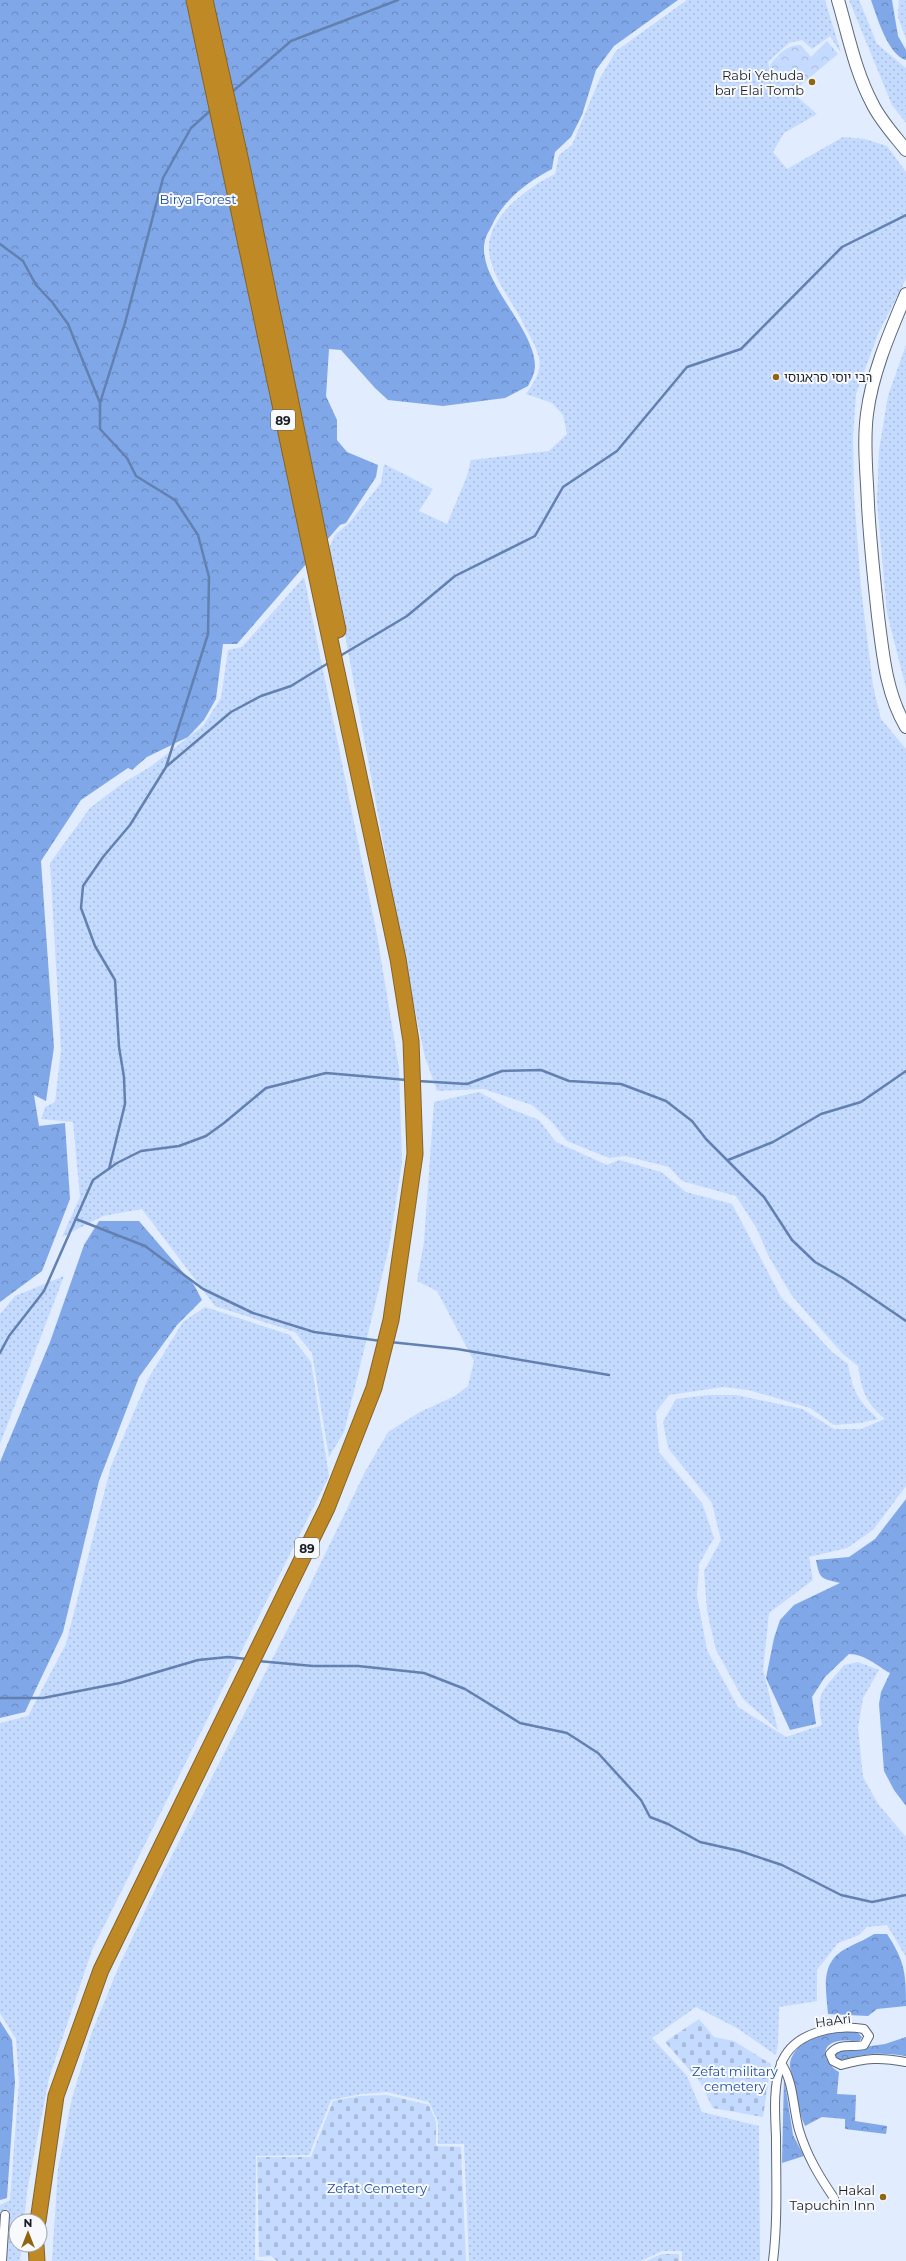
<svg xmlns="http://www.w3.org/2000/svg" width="906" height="2261" viewBox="0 0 906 2261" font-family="Montserrat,'Noto Sans Hebrew',sans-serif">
  <defs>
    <pattern id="grass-dots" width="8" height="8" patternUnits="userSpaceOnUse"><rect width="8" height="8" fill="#c4dafe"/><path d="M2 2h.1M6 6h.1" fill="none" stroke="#a8bbda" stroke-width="1.8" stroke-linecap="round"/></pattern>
    <pattern id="forest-crowns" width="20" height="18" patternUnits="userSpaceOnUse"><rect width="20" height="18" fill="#80a8e9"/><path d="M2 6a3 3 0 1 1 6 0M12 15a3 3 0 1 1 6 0" fill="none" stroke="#6888bd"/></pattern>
    <pattern id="cemetery-stones" width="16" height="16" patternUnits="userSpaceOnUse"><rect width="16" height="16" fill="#c4dafe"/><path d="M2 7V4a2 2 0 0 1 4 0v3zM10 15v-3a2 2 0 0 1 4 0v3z" fill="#a8bbda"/></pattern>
    <pattern id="park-crowns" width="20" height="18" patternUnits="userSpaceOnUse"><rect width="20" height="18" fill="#c4dafe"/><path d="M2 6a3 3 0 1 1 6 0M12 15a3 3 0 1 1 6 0" fill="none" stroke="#a8bbda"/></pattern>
  </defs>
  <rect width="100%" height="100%" fill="#e1ecff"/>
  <!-- grass -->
  <path fill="url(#grass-dots)" d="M687,0H825L841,53L830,36L812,49L802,40L789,43L768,62L771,74L817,114L784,133L773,152L787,169L843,137L865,139L887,146L906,172V279L878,334L856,394L853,437L854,496L861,588L873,686L881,719L906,749V1486L873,1530L847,1548L809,1557L813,1580L769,1613L763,1670L778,1730L743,1699L716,1650L707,1611L704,1571L721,1540L712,1503L668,1448L663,1422L676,1399L708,1395H736L802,1409L834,1429H861L885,1419C865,1402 862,1391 858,1366L843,1354L792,1296L768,1255L757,1229L736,1196L682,1181L669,1167L625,1156L609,1158L567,1141L552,1122L532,1105L484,1089L437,1091L425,1057L408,977L329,548L335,535L350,522L381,483L384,464L433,489L419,511L447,524L467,476L471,460L549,451L567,434L563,415L552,403L526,394C533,384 542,372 539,358C536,344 526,330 520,317C509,298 494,278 490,257C481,220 528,187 555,174L559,155L572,145L600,78L616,51Z
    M849,0H859L877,44L906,68V123L892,105Z
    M899,0H906V39L898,17Z
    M906,345V688L887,613L877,502L879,450L888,396Z
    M304,577L377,935L399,1068L402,1162L389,1247L344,1432L329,1457L312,1353L295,1332L215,1306L142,1209L103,1216L62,1237L80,1197L73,1122L41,1119L45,1107L55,1102L61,1050L50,863L90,808L123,783L150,767L203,726L221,698L228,650L242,647Z
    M479,1092L508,1108L539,1120L556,1142L607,1165L619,1160L661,1172L686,1192L732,1204L781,1297L832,1352L848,1364C853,1392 857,1399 878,1419L860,1423L834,1425L810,1408L749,1390L723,1387L669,1395L656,1412L659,1452L702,1503L714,1538L699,1564L697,1596L707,1650L738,1707L786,1737L822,1725C815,1691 824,1690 844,1665L858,1662L879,1670L863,1698L858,1728L863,1777L878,1804L906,1837V1957L887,1925L867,1927L859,1935L838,1943L817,1970V2001L779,2007L778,2043L776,2055L737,2028L696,2007L652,2038L687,2076L702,2112L759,2126L760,2261H682V2251H662L641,2261H469L464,2144H438V2122L429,2102L387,2092L361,2094L331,2100L309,2155L256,2156L255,2260L271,2261H52L58,2169L72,2098L92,2032L119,1966L160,1879L308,1589L365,1472L388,1432L420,1412L455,1396L468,1386L474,1361L437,1291L417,1281L424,1242L434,1102Z
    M64,1276L0,1444V1314L15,1296Z
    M205,1307L290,1335L311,1362L329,1476L92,1950L49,2078L27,2191L24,2221H16V2245H22L20,2261H0V2205L10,2200L19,2082L16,2039L0,2013V1723L28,1716L66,1644L111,1466L148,1379L183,1322Z"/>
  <!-- forest -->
  <path fill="url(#forest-crowns)" d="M0,0H678L614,46L596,70L582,115L571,137L555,152L552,169C529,181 506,198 494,221C492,226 488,232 486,237C472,276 535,326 535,366C535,373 531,380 528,386L505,398L443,406L388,400L375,388L341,350L329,349L326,396L337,420V440L347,452L378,465L376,477L346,523L340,525L237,644H223L216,699L204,720L188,737L147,757L132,770L128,768L81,800L41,861L54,1047L46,1101L34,1095L39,1126L65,1123L70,1199L42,1271L0,1302Z
    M871,0H892L898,36L906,50V60C888,55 877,17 871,0Z
    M99,1221H139L194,1285L202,1300L177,1325L139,1377L99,1481L63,1632L25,1712L0,1718V1462L50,1342L84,1245Z
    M906,1499V1806L894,1790L884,1771L879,1704L881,1692L890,1673C877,1666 865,1654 849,1654L825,1677L812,1697L816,1724L790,1730L766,1678L774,1638L780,1620L794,1605L840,1583C822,1578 820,1581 816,1560L849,1557L875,1539Z
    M874,1934H887C905,1961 906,1974 906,2006L877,2009L868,2016L828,2014C826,1987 819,1961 849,1947C858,1942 865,1940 874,1934Z
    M0,2021L12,2040L15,2082L7,2198L0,2200Z
    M842,2032H857L862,2037L859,2042C853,2041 846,2040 839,2041C818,2044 824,2064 839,2072L837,2094L856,2095L855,2121L887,2126L886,2134L845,2129V2119L822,2117L805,2126C799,2113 798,2101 795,2087C794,2080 789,2069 790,2063C794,2041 824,2033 842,2032Z
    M906,2037V2056C879,2052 865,2053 840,2061L835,2056L836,2051L885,2044Z
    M784,2077L793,2135L804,2156L782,2163Z"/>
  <!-- cemetery -->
  <path fill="url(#cemetery-stones)" d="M699,2019L714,2037L734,2041L771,2064L763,2117L713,2108L700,2082L665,2042Z
    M387,2095L429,2105L436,2122V2146L461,2147L466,2261H277L271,2256L259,2257L257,2157H311L333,2101L359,2096Z
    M662,2254H679V2261H646Z"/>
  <!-- park -->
  <path fill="url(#park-crowns)" d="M827,41L838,54L791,93L771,73L770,65C779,54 786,45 801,45L811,57Z"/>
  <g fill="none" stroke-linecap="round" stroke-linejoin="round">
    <!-- stream -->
    <path stroke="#6280b0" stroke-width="2.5" d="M232,92L291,41L398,0
      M0,244L23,261L36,285L52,302L68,324L100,403V429L127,458L136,476L175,500L198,535L209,577L208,634L166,767L130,825L103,857L83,886L81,908L95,946L115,980L119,1047L124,1077L125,1104L109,1169
      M100,403L125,323L163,178L191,128L211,110
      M340,656L407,616L455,576L535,536L563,487L617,451L687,367L741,349L842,247L906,215
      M167,766L231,712L261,696L291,686L330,662
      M418,1081L467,1084L502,1071L541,1070L569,1081L621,1084L666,1101L692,1121L706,1139L764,1197L792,1240L815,1262L843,1278L906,1321
      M728,1160L773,1142L821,1114L861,1102L906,1071
      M76,1219L145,1246L203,1289L253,1313L314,1332L381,1341
      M390,1342L457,1349L609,1375
      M0,1353L9,1336L44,1291L93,1180L117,1163L141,1151L179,1146L206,1136L224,1123L266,1088L326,1073L407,1080
      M258,1661L313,1666H358L424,1673L465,1689L520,1723L567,1733L598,1753L641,1800L650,1817L668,1824L700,1842L740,1851L782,1865L841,1895L872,1902L906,1895
      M0,1698H43L120,1683L198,1660L228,1657L247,1659"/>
    <!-- street casing -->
    <g stroke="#5d6777" stroke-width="10">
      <path id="street" d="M781,2063C794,2082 793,2109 799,2130C807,2156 819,2176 834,2198
        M2,2261L5,2215
        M773,2261C778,2220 776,2178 776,2137C775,2114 773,2086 781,2064C793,2032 835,2024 864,2029L869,2036L864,2045C851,2048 839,2042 830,2054L833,2061L841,2065C866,2058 880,2057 906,2062"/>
    </g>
    <!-- secondary casing -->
    <g stroke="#5d6777" stroke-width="14">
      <path id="secondary" d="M838,0C848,34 855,71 872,103C880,120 894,135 906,150
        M906,294C890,332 872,373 867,414C863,444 867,475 868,505C870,542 874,579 878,616C883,655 886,693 906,727"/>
    </g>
    <!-- highway casing -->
    <g stroke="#866426" stroke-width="17">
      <path id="highway" d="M205,0L242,166L338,630
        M38,2221L56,2096L101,1970L327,1508L374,1388L391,1320L415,1154L411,1041L398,959L194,0
        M36,2245L37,2261"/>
    </g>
    <!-- street -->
    <use href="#street" stroke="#fff" stroke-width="8"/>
    <!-- secondary -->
    <use href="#secondary" stroke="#fff" stroke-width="12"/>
    <!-- highway -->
    <use href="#highway" stroke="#bf8926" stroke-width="15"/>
  </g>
  <!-- markers -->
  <g fill="#91650f" stroke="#f7f9fd" stroke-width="1.5">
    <circle cx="812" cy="82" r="4"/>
    <circle cx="776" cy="377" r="4"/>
    <circle cx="883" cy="2197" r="4"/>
  </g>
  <g text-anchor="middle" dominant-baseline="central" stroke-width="4" stroke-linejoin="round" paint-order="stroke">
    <!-- shield labels -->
    <g fill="#f7f9fd" stroke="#5d6066" stroke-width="1">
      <rect x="271" y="410" width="24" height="20" rx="3"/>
      <rect x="295" y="1538" width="24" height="20" rx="3"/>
    </g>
    <g font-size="12" font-weight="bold" fill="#1b1f25">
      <text x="283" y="420">89</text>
      <text x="307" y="1548">89</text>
    </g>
    <!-- poi labels -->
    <g font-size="13" fill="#1b1f25" stroke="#f7f9fd" text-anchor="end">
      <text x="804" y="75">Rabi Yehuda<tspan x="804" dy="15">bar Elai Tomb</tspan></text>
      <text x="784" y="377" text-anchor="start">רבי יוסי סראגוסי</text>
      <text x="875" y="2190">Hakal<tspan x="875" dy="15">Tapuchin Inn</tspan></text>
    </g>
    <!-- park labels -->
    <g font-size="13" fill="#22519e" stroke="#f7f9fd">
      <text x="198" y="199">Birya Forest</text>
      <text x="735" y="2071">Zefat military<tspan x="735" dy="15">cemetery</tspan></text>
      <text x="377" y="2188">Zefat Cemetery</text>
    </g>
    <!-- street labels -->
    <g font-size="13" fill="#1b1f25" stroke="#f7f9fd">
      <text transform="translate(833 2020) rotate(-7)">HaAri</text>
    </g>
  </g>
  <!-- north arrow -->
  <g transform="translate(28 2233)"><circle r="19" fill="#f7f9fd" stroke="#9fa2a7"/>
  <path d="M0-3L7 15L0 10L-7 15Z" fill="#91650f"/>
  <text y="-6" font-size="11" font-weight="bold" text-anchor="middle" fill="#1b1f25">N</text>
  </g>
</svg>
